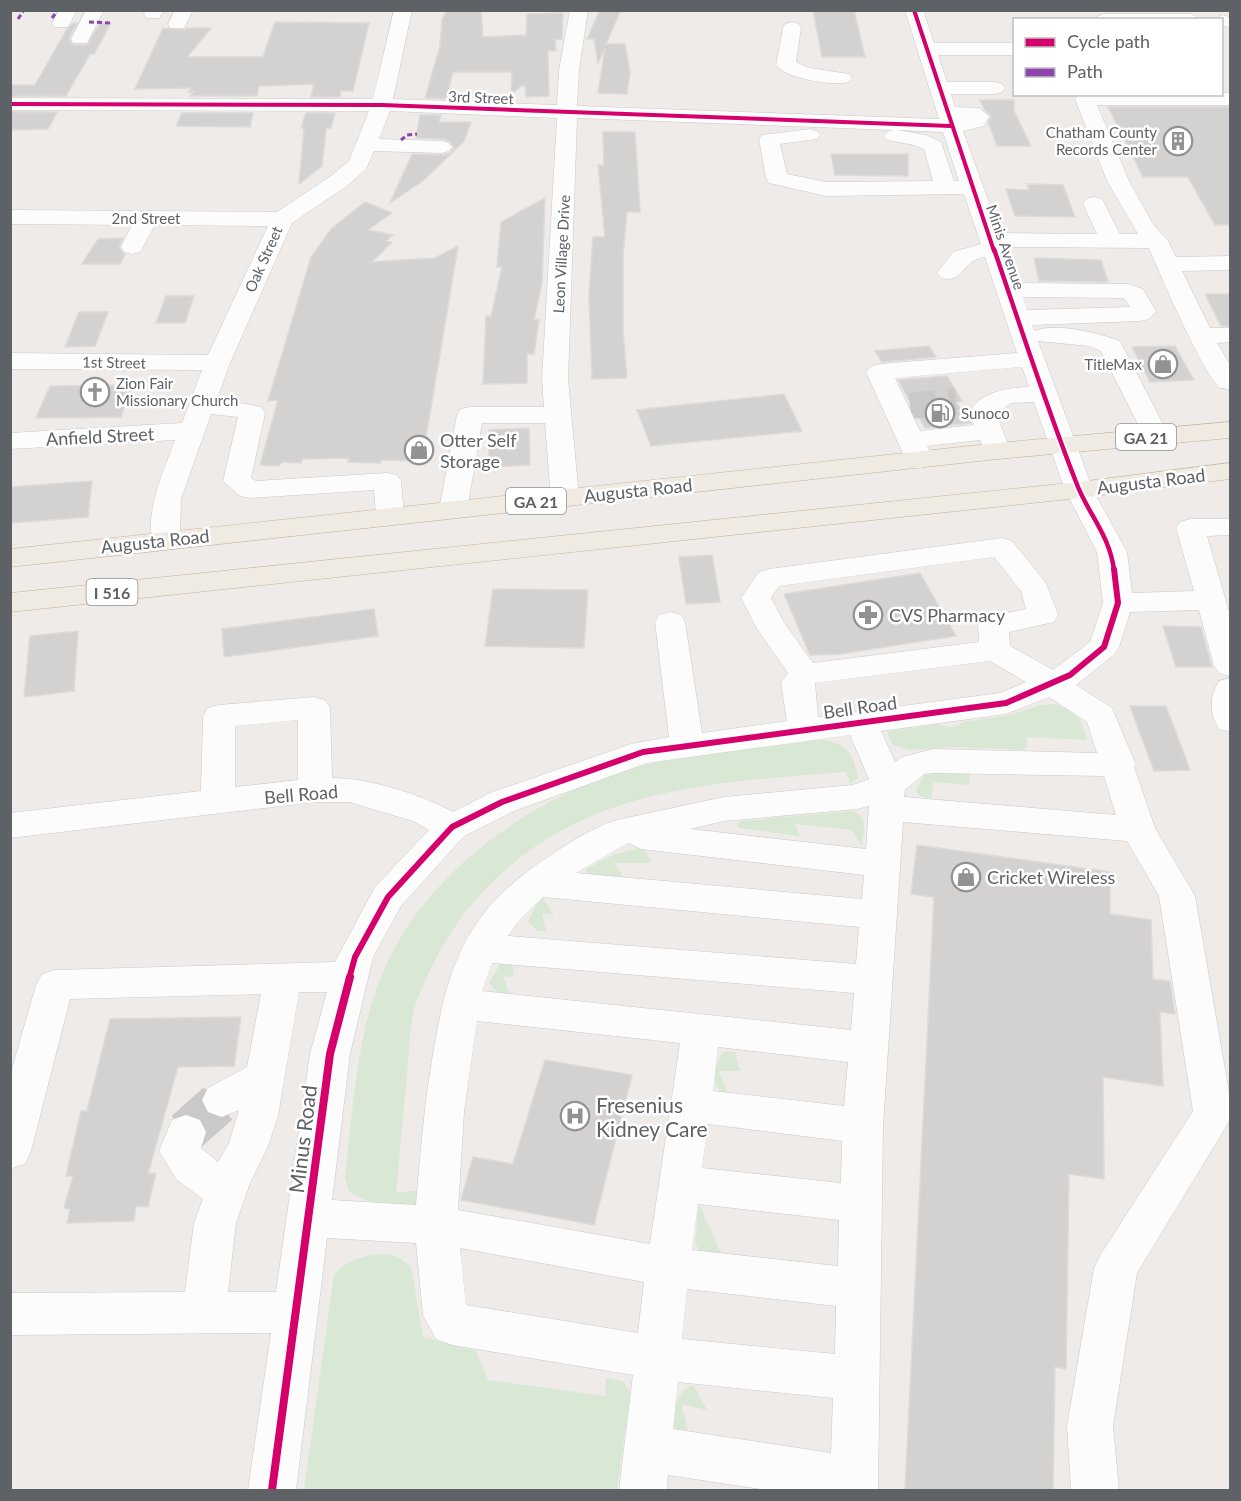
<svg xmlns="http://www.w3.org/2000/svg" width="1241" height="1501" viewBox="0 0 1241 1501" font-family="Lato,sans-serif">
  <rect width="100%" height="100%" fill="#eeebe8"/>
  <!-- green -->
  <path fill="#d9e8d4" d="M1055,704C1078,713 1080,717 1088,740L1027,737V747L1022,750L954,747L909,750L893,745L888,735L889,731L939,724C948,729 954,728 963,722L1011,715L1041,705Z
    M820,739C847,744 853,751 858,778L850,783L846,772C696,784 561,788 461,918C445,940 418,988 413,1015C409,1034 409,1054 407,1074C403,1113 400,1152 396,1192L420,1191L422,1204L415,1208L364,1200L349,1191L345,1177C353,1109 356,1036 383,972C427,867 545,787 654,763C708,751 765,747 820,739Z
    M970,769L969,785L934,782L931,799L920,796L916,790L925,774Z
    M853,811C869,817 863,831 862,846L852,830L795,824L800,836L739,828L737,824L740,821Z
    M643,847L652,863H615L623,877L587,876L586,869L615,854Z
    M543,898L553,914H542L546,931H538L528,922L538,900Z
    M511,957L514,977L503,976L510,995L496,991L489,983L503,959Z
    M726,1051L735,1052L740,1071H719L728,1094L721,1091L715,1084C716,1071 714,1059 726,1051Z
    M699,1204L721,1253L714,1256L700,1252L695,1243Z
    M383,1254L396,1256L411,1266L423,1337L476,1351L488,1380L605,1396L606,1378L623,1381L630,1393L617,1490H304L334,1274C349,1259 362,1256 383,1254Z
    M693,1385L707,1410L681,1404L690,1438L676,1434C670,1416 674,1392 693,1385Z"/>
  <!-- building -->
  <path fill="#d4d2d1" stroke="#dddad7" stroke-width="1.5" d="M447,10H481L483,37L526,35L527,14L563,13L562,39L555,40L556,51H548L549,96L526,97L525,86H521L511,95L512,72H453L446,99L425,98L440,46L442,20Z
    M600,10H621L606,44H625L630,72L627,94L598,93L605,48L598,63L594,39H587Z
    M813,10H854L865,57H822Z
    M275,22L369,23L353,91H341L340,97H311L314,84L259,86L257,96H190L193,92H188L191,88L135,89L163,28L184,30L187,28H211L187,57H263Z
    M73,23H77L69,38L73,45H87L100,23H111L94,54H90L66,96H10V85H35L67,29Z
    M980,100H1014V111L1031,146H997L988,122L991,116L984,109Z
    M1108,107H1230V225H1215L1188,177H1143Z
    M10,112H57L48,129L10,130Z
    M182,113H253L250,127L176,126Z
    M306,113H335L331,128H326L322,166L299,184L304,128H301Z
    M420,115H441L439,122H471L464,141L424,180L390,203L412,154L443,155L450,153L454,148L451,142L443,139L416,138Z
    M603,132H635L640,212H627L623,255V330L627,378L592,379L589,295L593,237H605L598,165H604Z
    M831,154H908V176L835,175Z
    M1027,184L1063,185L1075,217L1015,216L1006,189L1029,190Z
    M545,198L542,282L534,320H539L534,354H527V383L483,384L486,316L491,317L502,267H497L501,222Z
    M365,202L392,213L368,230L393,235L386,241L392,242L372,262L435,258L458,246L422,461L381,460L380,463L348,462L349,458L303,459L301,463L282,462L279,466L260,465L278,400L268,401L311,257L332,228Z
    M123,238L119,248L125,254L120,264H82L98,239Z
    M1034,258L1101,260L1108,282L1039,281Z
    M1205,294H1230V326H1221Z
    M166,296H194L185,323H156Z
    M79,312H108L95,346L65,347Z
    M929,346L936,357L882,362L875,351Z
    M1175,346L1194,380L1150,382L1132,347Z
    M947,376L962,401L956,402L971,423L925,428L898,380Z
    M132,385L121,417L36,418L50,386Z
    M784,394L802,431L651,446L637,410Z
    M529,428L530,465L489,467V430Z
    M92,481L88,517L10,523V487Z
    M712,555L720,602L686,604L679,557Z
    M920,573L956,636L840,654L810,655L784,594Z
    M493,589L588,590L584,648L485,646Z
    M374,609L378,636L224,657L222,629Z
    M1163,626L1201,627L1212,667H1176Z
    M78,631L74,691L24,697L30,636Z
    M1130,706H1166L1190,770L1154,771Z
    M917,845L1110,872V914L1151,920L1153,979L1170,981L1175,1014L1160,1012L1163,1086L1103,1077L1104,1179L1069,1174L1066,1369L1055,1367L1053,1491H905L934,897L911,894Z
    M241,1017L234,1066L178,1067L148,1174L156,1173L148,1207L136,1206L134,1221L67,1223L70,1209L64,1208L73,1176H66L81,1111H87L110,1019Z
    M545,1060L632,1075L594,1225L461,1200L473,1157L513,1164Z"/>
  <g fill="none" stroke-linecap="round" stroke-linejoin="round">
    <!-- minor-tunnel-far1 -->
    <path stroke="#cac9c8" stroke-width="26" stroke-dasharray="26 13" stroke-linecap="butt" d="M910,406L956,401"/>
    <!-- minor-tunnel -->
    <path stroke="#cac9c8" stroke-width="43" stroke-dasharray="43 21" stroke-linecap="butt" d="M186,1132L222,1100"/>
    <!-- minor casing -->
    <g stroke="#cacaca" stroke-width="1">
      <path id="minor" d="M59,10H77L68,27H54L52,23Z
        M86,10H104L87,43H73L71,39Z
        M146,10H164L159,18H147L144,14Z
        M175,10H193L184,28H170L168,24Z
        M394,10H412L393,99L557,105L559,70L570,10H588L579,70L577,106L939,119L905,10H923L934,43H1014V55H938L947,82H995L1002,84L1005,88L1002,92L995,94H951L955,107L979,108L989,116L984,126L963,131L1000,233L1097,234L1083,204L1086,199L1094,197L1102,199L1120,234H1138L1107,181L1075,99L1078,95L1230,93V105H1097L1129,181L1153,224L1168,241L1176,257L1230,256V270L1182,271L1210,328H1230V342L1217,343L1230,365V390C1230,389 1222,388 1221,388C1204,378 1159,271 1149,248L1005,247L1017,283L1128,284L1143,289L1156,311L1149,319L1140,321L1032,325L1035,331C1055,322 1099,333 1120,341L1169,436L1165,442L1156,444L1147,442L1101,351L1089,346L1038,341L1093,490L1127,552L1132,593L1194,591L1176,528L1180,522L1190,519H1230V535L1207,536L1230,615V676L1219,673L1214,666L1199,610L1130,612L1119,647L1115,654L1076,685L1112,708L1136,765L1134,767L1155,828L1195,896L1230,1098V1118L1227,1125L1137,1273L1113,1426L1119,1490H1071L1067,1426L1094,1268L1101,1254L1193,1111L1159,896L1127,841L903,822L883,1126L878,1490H767L668,1475L667,1490H619L633,1375L452,1345L436,1339L423,1315L416,1243L327,1238L296,1490H248L271,1333L10,1335V1293L185,1292L194,1223L203,1199L176,1179L159,1151L172,1120L186,1115L200,1120L206,1132L201,1148L218,1162L229,1143L239,1110L222,1117L208,1112L202,1100L208,1088L247,1067L261,994L70,999L31,1151L25,1164L10,1169V1076L36,985L42,974L55,970L335,962L375,887L429,830L413,821L349,802H315L10,838V813L201,791L203,716L208,708L219,705L314,697L325,700L330,708L332,778C368,778 420,794 453,812L490,793L631,744L669,737L655,622L659,615L670,612L681,615L685,622L702,733L787,721L781,683L788,673L756,627L741,598L759,572L769,569L1002,538L1012,541L1046,583L1058,615L1054,622L1009,632L1010,646L1053,670L1090,642L1103,603L1097,552L1065,490L1034,402L1011,403L996,414L1011,451L1008,457L998,459L988,457L980,440L927,446L934,460L930,466L920,468L910,466L906,460L866,372L870,367L879,364L1017,353L985,257C961,260 964,284 941,278L937,273L953,252L981,244L964,194L826,196L769,183L766,178L759,139L762,135L810,129L817,131L820,135L817,139L780,144L787,174L826,182L933,181L924,149L914,145L887,140L884,136L887,132L893,130L577,118L568,379L579,498L575,504L565,506L555,504L551,498L545,423H482L467,510L463,516L453,518L443,516L439,510L457,415L461,409L470,407H544L542,379L557,118L390,111L379,139L442,141L449,143L452,147L449,151L442,153L374,151L366,169L347,186L292,223L230,363L217,399L261,407L265,413L251,478L256,481L387,473L397,475L401,481L404,516L400,522L390,524L380,522L376,516L374,490L250,498L240,496L223,481L238,417L211,414L181,499L180,540L176,546L166,549L156,546C140,522 166,465 175,440L10,449V433L182,423L202,370L10,369V353L208,355L268,226L155,225L140,252L132,254L124,252L121,247L132,225L10,224V210L277,212L331,176L349,161L369,111L10,110V98L373,99ZM897,130L943,132L959,181H954L941,142L926,135ZM1023,297L1124,298L1130,307L1027,310ZM1022,367L1029,387C1006,388 983,391 969,412L974,425L920,431L895,378ZM994,557L1021,591L1026,609L982,618L978,625L979,642L813,663L785,624L771,598L779,586ZM990,661L1026,682L1000,693L818,717L815,683ZM1049,697L1087,722L1097,753L933,749L902,757L895,762L881,731L1006,714ZM298,720V780L235,787V726ZM850,735L869,779L853,785L724,797L617,820C591,828 567,844 545,859C464,913 447,968 432,1060C424,1108 420,1156 416,1205L332,1200L350,1054L373,957L401,906L464,836L514,811L647,763ZM933,773L1104,776L1116,815L904,797L905,790L924,774ZM869,806L866,849L690,829L724,821L857,809ZM628,843L641,849L864,875L862,899L576,873ZM543,897L859,927L856,964L508,936L517,923ZM492,963L854,993L851,1030L482,991ZM299,992H327L310,1054L276,1292H228L236,1223L250,1183L268,1146L278,1116ZM477,1021L680,1043L650,1244L458,1210L464,1112ZM718,1047L848,1062L844,1106L713,1091ZM708,1124L842,1141L841,1183L702,1168ZM698,1204L839,1220L838,1266L692,1250ZM460,1248L644,1282L638,1333L466,1305ZM687,1289L836,1306L835,1354L682,1339ZM678,1382L833,1398L831,1453L673,1429Z
        M1102,14H1192L1201,20H1093Z
        M1222,15L1230,17V27L1222,26V20H1214Z
        M792,22L799,24L801,28L796,62L809,68L849,74L852,78L849,82C834,86 786,79 776,65L783,28L785,24Z
        M1230,678V732L1219,729C1209,713 1209,698 1219,681Z"/>
    </g>
    <!-- highway casing -->
    <g stroke="#c5b195" stroke-width="1">
      <path id="highway" d="M1230,422V438L998,459L10,567V549L998,443Z
        M1230,463V479L1079,498L10,612V593L1079,482Z"/>
    </g>
    <!-- minor -->
    <use href="#minor" fill="#fcfcfc" fill-rule="evenodd"/>
    <!-- highway -->
    <use href="#highway" fill="#efeae2" fill-rule="evenodd"/>
    <!-- quiet -->
    <path stroke="#8e44ad" stroke-width="3" stroke-dasharray="5 3" stroke-linecap="butt" d="M52,18L58,10
      M18,19L24,10
      M89,22L113,23
      M401,140L407,135L417,134"/>
    <!-- cycleway-far3 casing -->
    <g stroke="#fff" stroke-width="6">
      <path id="cycleway-far3" d="M914,10L994,251
        M10,104L382,105L951,126"/>
    </g>
    <!-- cycleway-far2 casing -->
    <g stroke="#fff" stroke-width="8">
      <path id="cycleway-far2" d="M994,249C1021,328 1047,409 1078,487C1090,516 1110,537 1114,570"/>
    </g>
    <!-- cycleway-far1 casing -->
    <g stroke="#fff" stroke-width="10">
      <path id="cycleway-far1" d="M349,979L355,957L388,897L452,827L502,802L643,752L1006,703L1070,675L1104,647L1118,603L1114,569"/>
    </g>
    <!-- cycleway casing -->
    <g stroke="#fff" stroke-width="11">
      <path id="cycleway" d="M272,1490L330,1054L350,977"/>
    </g>
    <!-- cycleway-far3 -->
    <use href="#cycleway-far3" stroke="#d6006c" stroke-width="4"/>
    <!-- cycleway-far2 -->
    <use href="#cycleway-far2" stroke="#d6006c" stroke-width="4.5"/>
    <!-- cycleway-far1 -->
    <use href="#cycleway-far1" stroke="#d6006c" stroke-width="6"/>
    <!-- cycleway -->
    <use href="#cycleway" stroke="#d6006c" stroke-width="8"/>
  </g>
  <!-- icons -->
  <defs>
    <g id="building-ring" transform="scale(1.5)"><circle r="9.5" fill="#fff" stroke="#909294" stroke-width="1.5"/><path d="M-4-6H4V6H1V3H-1V6H-4ZM-2.5-4.3h1.7v1.8h-1.7ZM.8-4.3h1.7v1.8H.8ZM-2.5-1h1.7V.8h-1.7ZM.8-1h1.7V.8H.8Z" fill="#909294"/></g>
    <g id="shop-ring" transform="scale(1.5)"><circle r="9.5" fill="#fff" stroke="#909294" stroke-width="1.5"/><path d="M-5-2.5h2.3a2.7 3.5 0 0 1 5.4 0H5L5.5 6h-11ZM-1.5-2.5h3a1.5 2.3 0 0 0-3 0Z" fill="#909294"/></g>
    <g id="church-ring" transform="scale(1.5)"><circle r="9.5" fill="#fff" stroke="#909294" stroke-width="1.5"/><path d="M-1.2-6h2.4v3.5h3.3v2.4h-3.3V6h-2.4V-.1h-3.3v-2.4h3.3Z" fill="#909294"/></g>
    <g id="fuel-ring" transform="scale(1.5)"><circle r="9.5" fill="#fff" stroke="#909294" stroke-width="1.5"/><path d="M-5.5-6h7V0h2V4h1.3V-2.5L3-4.5l.8-.8L6-3V5H2.5V1h-1V6h-7ZM-4.2-4.7v3.2H.2V-4.7Z" fill="#909294"/></g>
    <g id="pharmacy-ring" transform="scale(1.5)"><circle r="9.5" fill="#fff" stroke="#909294" stroke-width="1.5"/><path d="M-2-6h4v4h4v4h-4v4h-4v-4h-4v-4h4Z" fill="#909294"/></g>
    <g id="hospital-ring" transform="scale(1.5)"><circle r="9.5" fill="#fff" stroke="#909294" stroke-width="1.5"/><path d="M-5-5h3v3.5h4V-5h3V5h-3V1.5h-4V5h-3Z" fill="#909294"/></g>
  </defs>
  <g fill-rule="evenodd">
    <use href="#building-ring" x="1178" y="141"/>
    <use href="#shop-ring" x="1163" y="364"/>
    <use href="#church-ring" x="95" y="392"/>
    <use href="#fuel-ring" x="940" y="413"/>
    <use href="#shop-ring" x="419" y="450"/>
    <use href="#pharmacy-ring" x="868" y="615"/>
    <use href="#shop-ring" x="966" y="877"/>
    <use href="#hospital-ring" x="575" y="1116"/>
  </g>
  <g text-anchor="middle" dominant-baseline="central" stroke-width="5" stroke-linejoin="round" paint-order="stroke">
    <!-- far-street labels -->
    <g font-size="15" fill="#5e6266" stroke="#fff">
      <text transform="translate(481 97) rotate(2)">3rd Street</text>
      <text x="146" y="218">2nd Street</text>
      <text transform="translate(1006 247) rotate(71)">Minis Avenue</text>
      <text transform="translate(561 254) rotate(-87)">Leon Village Drive</text>
      <text transform="translate(263 259) rotate(-66)">Oak Street</text>
      <text transform="translate(114 362) rotate(1)">1st Street</text>
    </g>
    <!-- far-poi labels -->
    <g font-size="15" fill="#5e6266" stroke="#fff" text-anchor="end">
      <text x="1157" y="132">Chatham County<tspan x="1157" dy="17">Records Center</tspan></text>
      <text x="1142" y="364">TitleMax</text>
      <text x="116" y="383" text-anchor="start">Zion Fair<tspan x="116" dy="17">Missionary Church</tspan></text>
      <text x="961" y="413" text-anchor="start">Sunoco</text>
    </g>
    <!-- shield labels -->
    <g fill="#fff" stroke="#8e9194" stroke-width="1.5">
      <rect x="1116" y="424" width="60" height="26" rx="4.5"/>
      <rect x="506" y="488" width="60" height="26" rx="4.5"/>
      <rect x="86.5" y="579" width="51" height="26" rx="4.5"/>
    </g>
    <g font-size="16" font-weight="bold" fill="#5e6266">
      <text x="1146" y="437">GA 21</text>
      <text x="536" y="501">GA 21</text>
      <text x="112" y="592">I 516</text>
    </g>
    <!-- street labels -->
    <g font-size="18" fill="#5e6266" stroke="#fff">
      <text transform="translate(100 436) rotate(-3)">Anfield Street</text>
      <text transform="translate(1151 481) rotate(-7)">Augusta Road</text>
      <text transform="translate(638 490) rotate(-6)">Augusta Road</text>
      <text transform="translate(155 541) rotate(-6)">Augusta Road</text>
      <text transform="translate(860 707) rotate(-8)">Bell Road</text>
      <text transform="translate(301 794) rotate(-5)">Bell Road</text>
    </g>
    <!-- poi labels -->
    <g font-size="18" fill="#5e6266" stroke="#fff" text-anchor="start">
      <text x="440" y="440">Otter Self<tspan x="440" dy="21">Storage</tspan></text>
      <text x="889" y="615">CVS Pharmacy</text>
      <text x="987" y="877">Cricket Wireless</text>
    </g>
    <!-- near-poi labels -->
    <g font-size="21" fill="#5e6266" stroke="#fff" text-anchor="start">
      <text x="596" y="1104">Fresenius<tspan x="596" dy="24">Kidney Care</tspan></text>
    </g>
    <!-- near-street labels -->
    <g font-size="21" fill="#5e6266" stroke="#fff">
      <text transform="translate(302 1139) rotate(-83)">Minus Road</text>
    </g>
  </g>
  <!-- border -->
  <rect width="1241" height="1501" fill="none" stroke="#5e6266" stroke-width="24"/>
  <!-- legend -->
  <rect x="1013" y="18" width="210" height="78" fill="#ffffff" stroke="#bfc0c2" stroke-width="1.5"/>
  <rect x="1025" y="38" width="30" height="9" fill="#d6006c" stroke="#bfc0c2" stroke-width="1.5"/>
  <text x="1067" y="48" font-size="18" fill="#5e6266">Cycle path</text>
  <rect x="1025" y="68" width="30" height="9" fill="#8e44ad" stroke="#bfc0c2" stroke-width="1.5"/>
  <text x="1067" y="78" font-size="18" fill="#5e6266">Path</text>
</svg>
